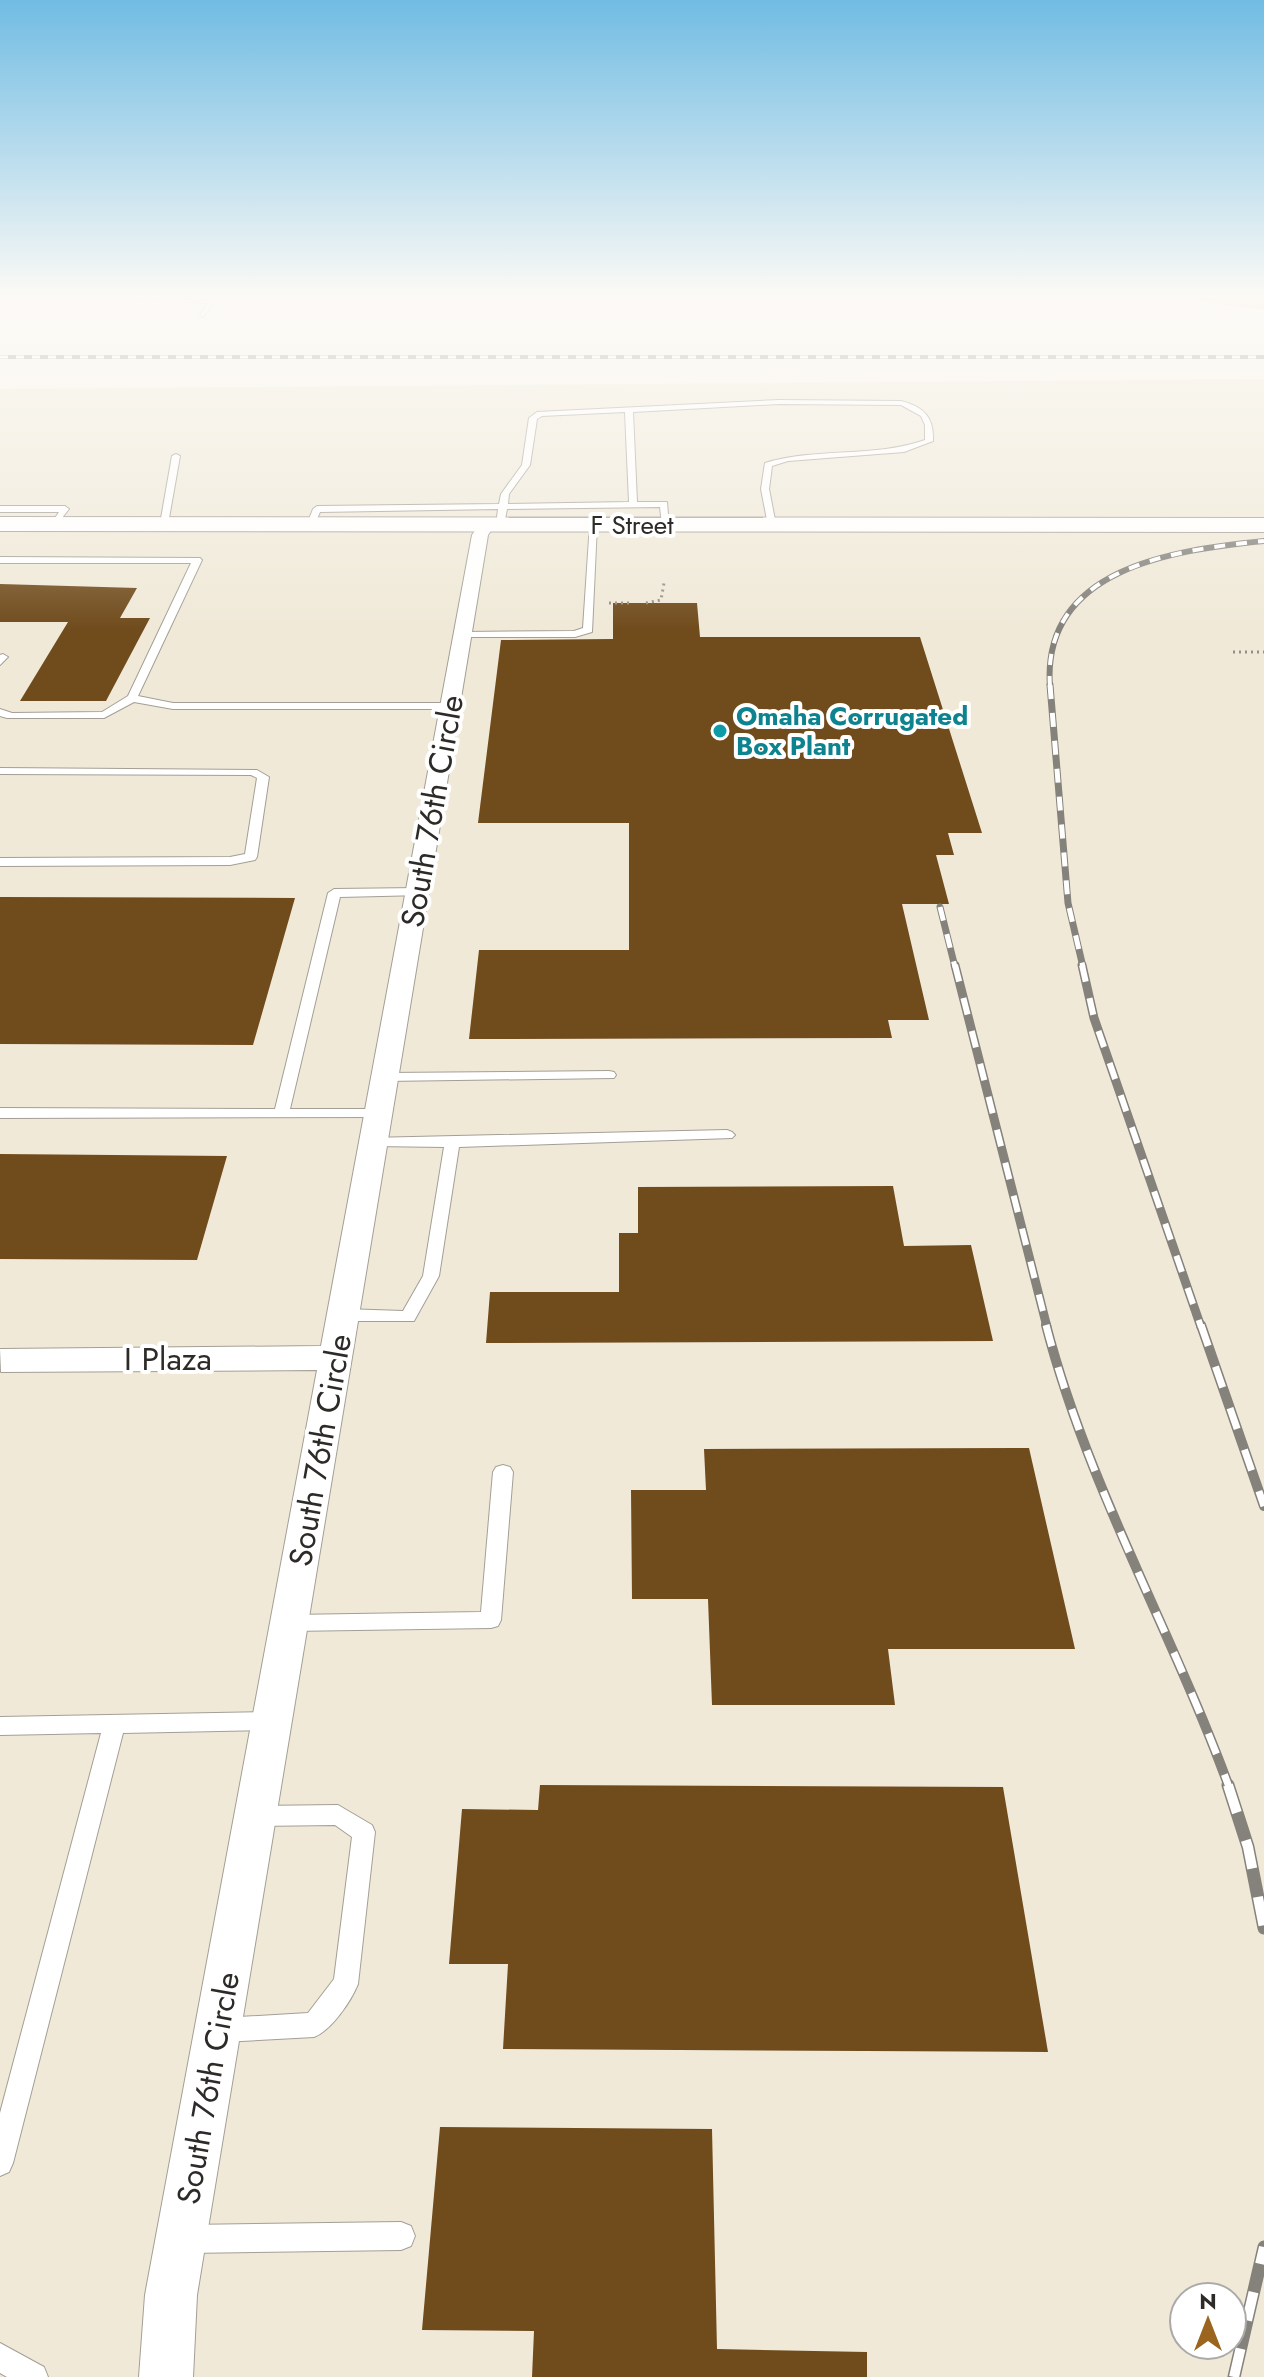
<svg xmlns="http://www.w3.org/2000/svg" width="1264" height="2377" viewBox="0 0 1264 2377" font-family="Jost,sans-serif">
  <rect width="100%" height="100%" fill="#f9f5eb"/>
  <!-- built -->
  <path fill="#f0e9d8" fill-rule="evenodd" d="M1264,379V2377H0V389ZM1184,2297H1232V2345H1184Z"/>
  <!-- building -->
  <path fill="#704b1c" d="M0,584L137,588L120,618H150L106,701H20L68,622H0Z
    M613,603H697L700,637H920L982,833H948L954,855H936L949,904H902L929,1020H888L892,1038L469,1039L479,950H629V823H478L501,640L613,639Z
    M0,897L295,898L253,1045L0,1044Z
    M0,1154L227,1156L197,1260L0,1259Z
    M893,1186L904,1246L971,1245L993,1341L486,1343L490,1292H619V1233H638V1187Z
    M1029,1448L1075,1649H888L895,1705H712L708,1599H632L631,1490H706L704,1449Z
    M540,1785L1003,1787L1048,2052L503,2049L508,1964H449L462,1809L538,1810Z
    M440,2127L712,2129L717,2349L867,2352V2377H532L534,2331L422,2330Z"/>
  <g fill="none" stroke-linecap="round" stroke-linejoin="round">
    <!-- lane casing -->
    <g stroke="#a39f96" stroke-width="2">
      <path id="lane" d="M99,297L215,301L203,317L200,315L208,303Z
        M363,297H369L370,299L365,300Z
        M779,400L901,401C924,407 934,417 933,441L904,452L788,461L772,466L769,489L776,525L772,528L768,525L761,489L765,463C817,447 874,458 925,440V425L921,416L901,405L779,404L633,412L637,502H667L669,527L662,525L660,507L507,509L504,525L500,528L496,525L498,509L320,512L314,526L307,524L313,509L317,506L499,504L501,494L522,465L529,418L537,412ZM625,412L629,502L508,504L509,494L530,465L537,419L542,416Z
        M176,454L180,456L168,524L164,527L160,524L172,456Z
        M0,506H65L69,509L55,527L51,524L59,512H0Z
        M590,523L597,525L592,632L575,637H459V633L463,632L574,631L583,628Z
        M0,557L200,558L202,560L138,696L173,703H451L456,706L451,709H173L134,702L104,718H7L0,716V709L12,713L102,712L128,696L191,563H0Z
        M3,654L8,657L0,665V655Z
        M0,768L257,770L269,777L257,857L255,860L230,865L0,866V858L230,857L245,854L257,778L251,775L0,774Z
        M418,888L423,889V895L340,897L290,1109H379L387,1114L384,1117L0,1118V1108L275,1109L328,893L334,889Z
        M609,1071L614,1072L616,1075L614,1078L385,1081L378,1077L385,1073Z
        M727,1130L732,1132L735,1135L732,1138L459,1147L439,1276L414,1321H344L338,1319L335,1315L338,1311L344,1309L403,1311L423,1276L444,1147L374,1146L366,1141L369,1138Z
        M503,1465L510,1467L513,1472L501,1620L498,1626L491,1628L290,1631L283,1629L280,1623L283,1617L290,1615L481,1612L493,1472L496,1467Z
        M270,1712L278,1714L281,1721L278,1728L270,1730L123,1733L13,2163L9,2172L0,2176V2113L101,1733L0,1735V1717Z
        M338,1805L372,1825L375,1832L358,1984C351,2001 332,2030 314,2037L222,2042L213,2039L209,2030L213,2021L222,2018L308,2013L334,1979L352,1837L335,1825L257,1826L249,1823L246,1816L249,1809L257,1806Z
        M401,2222L411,2226L415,2236L411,2246L401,2250L187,2253L177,2249L173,2239L177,2229L187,2225Z
        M0,2343L44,2367L48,2377H7L0,2373Z"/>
    </g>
    <!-- street casing -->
    <g stroke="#a39f96" stroke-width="2">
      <path id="street" d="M487,520L495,525L488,535L197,2295L193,2377H139L145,2295L317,1370L1,1372L0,1349L321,1346L472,535L481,521Z"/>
    </g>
    <!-- secondary casing -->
    <g stroke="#a39f96" stroke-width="2">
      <path id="secondary" d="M0,517L1264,518V532L0,531Z"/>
    </g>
    <!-- highway casing -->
    <g stroke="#d5d5d4" stroke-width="2">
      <path id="highway" d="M1196,297L1264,299V309L1205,302Z"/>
    </g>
    <!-- path -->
    <path stroke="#939089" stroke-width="3" stroke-dasharray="2 4" stroke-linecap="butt" d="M609,603H631
      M646,603L661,600L664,583
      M1233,652H1264"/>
    <!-- lane -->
    <use href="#lane" fill="#fff" fill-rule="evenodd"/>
    <!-- street -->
    <use href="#street" fill="#fff" fill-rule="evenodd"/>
    <!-- secondary -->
    <use href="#secondary" fill="#fff" fill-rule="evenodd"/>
    <!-- highway -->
    <use href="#highway" fill="#f78f7e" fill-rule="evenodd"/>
    <!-- rail-far5 casing -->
    <g stroke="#85827c" stroke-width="4">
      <path id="rail-far5" d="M0,357H1264"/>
    </g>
    <!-- rail-far4 casing -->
    <g stroke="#85827c" stroke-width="6">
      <path id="rail-far4" d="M1050,687C1041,568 1173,550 1264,541"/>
    </g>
    <!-- rail-far3 casing -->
    <g stroke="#85827c" stroke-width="7">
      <path id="rail-far3" d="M1050,685L1068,903L1083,967
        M940,907L955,967"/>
    </g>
    <!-- rail-far2 casing -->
    <g stroke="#85827c" stroke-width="9">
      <path id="rail-far2" d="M955,965L1047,1327
        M1082,965L1094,1018L1201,1327"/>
    </g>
    <!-- rail-far1 casing -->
    <g stroke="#85827c" stroke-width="10">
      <path id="rail-far1" d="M1046,1325C1088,1487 1172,1631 1229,1787
        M1201,1325L1264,1506"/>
    </g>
    <!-- rail casing -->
    <g stroke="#85827c" stroke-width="13">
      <path id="rail" d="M1228,1785L1248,1847L1264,1928
        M1234,2377L1264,2247"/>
    </g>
    <!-- rail-far5 -->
    <use href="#rail-far5" stroke="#fff" stroke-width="3" stroke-dasharray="8" stroke-linecap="butt"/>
    <!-- rail-far4 -->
    <use href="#rail-far4" stroke="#fff" stroke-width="4" stroke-dasharray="11" stroke-linecap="butt"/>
    <!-- rail-far3 -->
    <use href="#rail-far3" stroke="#fff" stroke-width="5" stroke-dasharray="14" stroke-linecap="butt"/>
    <!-- rail-far2 -->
    <use href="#rail-far2" stroke="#fff" stroke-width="6" stroke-dasharray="17" stroke-linecap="butt"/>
    <!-- rail-far1 -->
    <use href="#rail-far1" stroke="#fff" stroke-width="7" stroke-dasharray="22" stroke-linecap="butt"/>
    <!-- rail -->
    <use href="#rail" stroke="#fff" stroke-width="10" stroke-dasharray="29" stroke-linecap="butt"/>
  </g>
  <!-- sky -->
  <linearGradient id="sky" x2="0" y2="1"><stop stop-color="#71bce3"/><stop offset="0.47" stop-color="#fcfaf6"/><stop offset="1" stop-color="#fcfaf6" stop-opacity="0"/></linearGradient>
  <rect width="1264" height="630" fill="url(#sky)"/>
  <!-- markers -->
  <circle fill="#0f9aa8" stroke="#fff" stroke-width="3" cx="720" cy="731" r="8"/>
  <g text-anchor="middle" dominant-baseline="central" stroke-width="8" stroke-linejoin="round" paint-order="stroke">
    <!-- far-street labels -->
    <g font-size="26" fill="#2c2b27" stroke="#fff">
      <text x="632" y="525">F Street</text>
    </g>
    <!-- far-culture labels -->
    <g font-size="26" font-weight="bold" fill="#0d838f" stroke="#fff" text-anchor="start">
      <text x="736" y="716">Omaha Corrugated<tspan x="736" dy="30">Box Plant</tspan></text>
    </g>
    <!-- street labels -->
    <g font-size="32" fill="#2c2b27" stroke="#fff">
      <text transform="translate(432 811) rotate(-80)">South 76th Circle</text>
      <text x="168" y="1359">I Plaza</text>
      <text transform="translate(320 1450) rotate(-80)">South 76th Circle</text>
      <text transform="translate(208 2088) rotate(-80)">South 76th Circle</text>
    </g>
  </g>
  <!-- north arrow -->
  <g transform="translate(1208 2321)"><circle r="38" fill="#ffffff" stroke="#abaaa9" stroke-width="2"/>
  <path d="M0-6L14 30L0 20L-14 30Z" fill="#9c651f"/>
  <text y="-12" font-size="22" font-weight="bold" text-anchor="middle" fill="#2c2b27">N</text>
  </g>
</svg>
